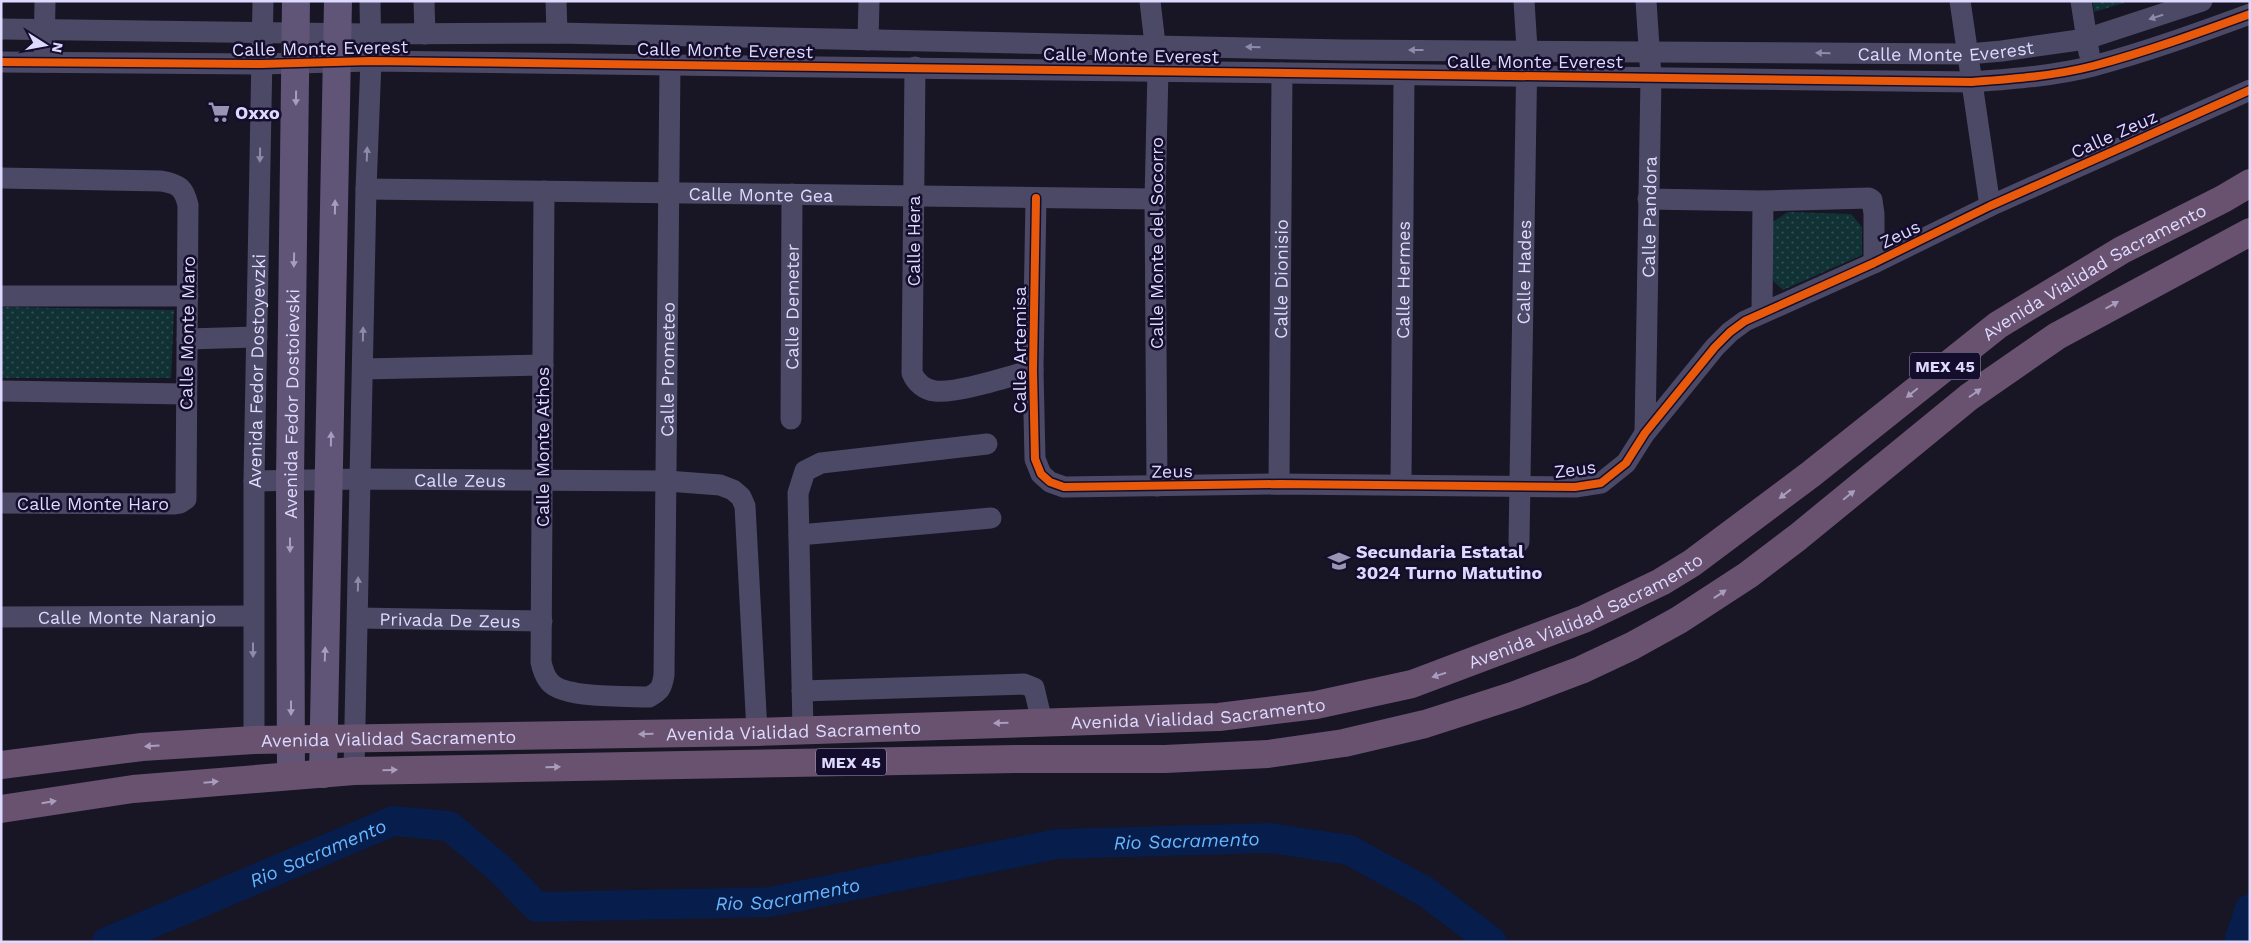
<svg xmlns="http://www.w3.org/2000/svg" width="2251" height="943" viewBox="0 0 2251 943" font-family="'Work Sans',sans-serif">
  <defs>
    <pattern id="grass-dots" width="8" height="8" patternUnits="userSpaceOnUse" patternTransform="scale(1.25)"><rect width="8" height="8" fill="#113235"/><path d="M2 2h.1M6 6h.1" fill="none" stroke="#334f53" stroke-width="1.8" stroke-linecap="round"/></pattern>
  </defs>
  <rect width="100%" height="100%" fill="#181525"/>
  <!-- grass -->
  <path fill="url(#grass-dots)" d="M2093,1H2130L2094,12Z
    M1788,212L1851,214L1862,227V255L1783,290L1773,281L1771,223Z
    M1,307L174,310L171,378H1Z"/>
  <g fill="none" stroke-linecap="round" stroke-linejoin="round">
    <!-- river -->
    <g stroke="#071d4b" stroke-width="30">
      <path id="s1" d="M107,942L393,821L449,826L498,867L537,907L770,902L1057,844L1271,838L1349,850L1426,892L1492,942"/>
      <path d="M2239,942L2250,909"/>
    </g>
    <!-- minor -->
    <g stroke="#4b4966" stroke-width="21">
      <path d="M424,1L425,34"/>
      <path d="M556,1L557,33"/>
      <path d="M1150,1L1158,70L1155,199L1157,486"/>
      <path d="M1960,1L1990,206"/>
      <path d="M2081,1L2089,53"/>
      <path id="s2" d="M1,29L370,34L557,33L1345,50L1968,54L2002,51L2086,39L2202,1"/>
      <path d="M868,40L869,1"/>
      <path d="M1,62L261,64L371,61L1972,82C2012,79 2054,76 2093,66C2146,52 2198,33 2250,14"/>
      <path d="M44,62L45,1"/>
      <path d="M915,67L912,373C916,383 925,390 935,391C957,394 1010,376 1033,370"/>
      <path d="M1,178L161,181C179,184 184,188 188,205L186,499L180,503L173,504L1,503"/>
      <path id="s3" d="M366,189L1155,199"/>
      <path id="s4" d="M544,191L541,662C543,671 546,680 553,685C570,698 626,696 649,697C660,691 662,688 664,675L670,65"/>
      <path d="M1036,198L1033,370L1035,459L1041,474L1050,482L1064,487L1279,484L1575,487L1601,483L1626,463L1645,433L1715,347L1730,332L1745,321L1874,263L1990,206L2250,90"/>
      <path d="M1648,199L1763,201L1869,198L1872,200L1874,214V263"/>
      <path d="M1,296H188"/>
      <path d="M1762,312L1763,201"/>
      <path d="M187,339L257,337"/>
      <path d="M363,369L543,365"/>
      <path d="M1,391L185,394"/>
      <path id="s5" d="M791,419L792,194"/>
      <path id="s6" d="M1645,433L1651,77L1646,1"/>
      <path id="s7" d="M254,481L361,479L667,481L720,485L733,490L741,497L745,506L757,732"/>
      <path id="s8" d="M1279,484L1282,73"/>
      <path id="s9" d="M1401,485L1404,75"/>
      <path d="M799,535L991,518"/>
      <path id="s10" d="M1519,542L1527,49L1524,1"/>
      <path id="s11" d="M1,617L253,616"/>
      <path id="s12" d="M358,618L542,621"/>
      <path d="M802,691L1024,684L1034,688L1042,722"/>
      <path d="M803,730L798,493L805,471L821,463L987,444"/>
      <path id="s13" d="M254,740V481L263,1"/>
      <path d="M354,771L366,189L371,61L370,1"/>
    </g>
    <!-- major -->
    <g stroke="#605477" stroke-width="28">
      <path d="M323,774L338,1"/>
      <path id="s14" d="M291,775L290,480L296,1"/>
    </g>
    <!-- highway -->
    <g stroke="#68526f" stroke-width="28">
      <path id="s15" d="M1,765L142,747L254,740L757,732L1219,717L1316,705L1412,684L1584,619L1661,582L1692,563L1811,474L1998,325L2122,250L2223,199L2250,183"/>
      <path d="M1,809L133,789L354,771L1016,759H1165L1268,754L1344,743L1425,724L1515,695L1581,670L1632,646L1679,620L1748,575L1798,537L1969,397L2057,336L2250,232"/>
    </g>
    <!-- cycleway casing -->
    <g stroke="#140e2c" stroke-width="11">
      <path id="cycleway" d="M1,62L261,64L371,61L1972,82C2012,79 2054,76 2093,66C2146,52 2198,33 2250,14
        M1036,198L1033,370L1035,459L1041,474L1050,482L1064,487L1279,484L1575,487L1601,483L1626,463L1645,433L1715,347L1730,332L1745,321L1874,263L1990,206L2250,90"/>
    </g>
    <!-- cycleway -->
    <use href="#cycleway" stroke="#e8590c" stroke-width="8"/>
  </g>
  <!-- one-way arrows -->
  <defs><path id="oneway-solid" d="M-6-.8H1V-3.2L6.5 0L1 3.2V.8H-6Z" transform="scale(1.25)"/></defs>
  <g fill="#8d8aab">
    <use href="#oneway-solid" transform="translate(2156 17) rotate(163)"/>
    <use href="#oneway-solid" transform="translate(1253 47) rotate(-178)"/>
    <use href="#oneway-solid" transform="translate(1416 50) rotate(180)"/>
    <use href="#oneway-solid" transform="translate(1823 53) rotate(-179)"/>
    <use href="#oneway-solid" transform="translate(367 154) rotate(-88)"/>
    <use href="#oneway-solid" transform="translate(260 155) rotate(91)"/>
    <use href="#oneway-solid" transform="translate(363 334) rotate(-89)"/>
    <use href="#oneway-solid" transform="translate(358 584) rotate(-89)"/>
    <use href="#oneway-solid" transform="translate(253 650) rotate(90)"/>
  </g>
  <g fill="#a59dc2">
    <use href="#oneway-solid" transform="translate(296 98) rotate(91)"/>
    <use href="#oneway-solid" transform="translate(335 207) rotate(-89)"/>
    <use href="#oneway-solid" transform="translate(294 260) rotate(91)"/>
    <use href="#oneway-solid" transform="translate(331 439) rotate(-89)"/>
    <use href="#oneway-solid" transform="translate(290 545) rotate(90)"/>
    <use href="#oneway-solid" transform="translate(325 654) rotate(-88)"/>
    <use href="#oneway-solid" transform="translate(291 708) rotate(90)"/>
  </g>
  <g fill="#a99cbe">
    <use href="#oneway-solid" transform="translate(2112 305) rotate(-29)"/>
    <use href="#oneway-solid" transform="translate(1912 393) rotate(141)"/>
    <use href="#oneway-solid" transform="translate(1975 393) rotate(-35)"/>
    <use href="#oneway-solid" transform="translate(1785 494) rotate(142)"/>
    <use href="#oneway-solid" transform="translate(1849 495) rotate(-39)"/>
    <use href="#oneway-solid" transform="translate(1720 594) rotate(-34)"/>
    <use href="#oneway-solid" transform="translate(1439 675) rotate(162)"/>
    <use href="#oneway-solid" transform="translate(1001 723) rotate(178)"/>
    <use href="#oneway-solid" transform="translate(646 734) rotate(179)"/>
    <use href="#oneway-solid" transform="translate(152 746) rotate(177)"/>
    <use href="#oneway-solid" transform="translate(553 767) rotate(-1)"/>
    <use href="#oneway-solid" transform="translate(390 770) rotate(-2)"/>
    <use href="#oneway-solid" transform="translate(211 782) rotate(-5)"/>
    <use href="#oneway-solid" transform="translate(49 802) rotate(-9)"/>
  </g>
  <!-- icons -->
  <defs>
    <g id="supermarket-bare" transform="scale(1.725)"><path d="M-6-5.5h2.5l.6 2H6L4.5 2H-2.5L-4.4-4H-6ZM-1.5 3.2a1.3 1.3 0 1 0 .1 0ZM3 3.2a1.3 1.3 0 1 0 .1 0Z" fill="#9994b3" stroke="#140e2c" stroke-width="2.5" paint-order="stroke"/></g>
    <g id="school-bare" transform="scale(1.725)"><path d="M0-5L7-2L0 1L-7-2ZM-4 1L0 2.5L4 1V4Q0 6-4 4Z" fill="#9994b3" stroke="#140e2c" stroke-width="2.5" paint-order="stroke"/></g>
  </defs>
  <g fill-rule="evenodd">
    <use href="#supermarket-bare" x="219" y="112"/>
    <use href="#school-bare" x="1339" y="561"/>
  </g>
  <g text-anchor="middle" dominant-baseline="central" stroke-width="5" stroke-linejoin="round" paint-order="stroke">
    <!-- shield labels -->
    <g fill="#140e2c" stroke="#a19cc0" stroke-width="1">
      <rect x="1910" y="352.5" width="70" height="27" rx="4"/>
      <rect x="816" y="748.5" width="70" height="27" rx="4"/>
    </g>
    <g font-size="16" font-weight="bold" fill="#ded9ff">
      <text x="1945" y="366">MEX 45</text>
      <text x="851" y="762">MEX 45</text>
    </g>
    <!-- street labels -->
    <g font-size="18" fill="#ded9ff" stroke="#140e2c">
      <text transform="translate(320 48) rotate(-1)">Calle Monte Everest</text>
      <text stroke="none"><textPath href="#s2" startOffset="1945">Calle Monte Everest</textPath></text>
      <text transform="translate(725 50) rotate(1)">Calle Monte Everest</text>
      <text transform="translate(1131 55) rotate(1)">Calle Monte Everest</text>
      <text x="1535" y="61">Calle Monte Everest</text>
      <text transform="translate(2114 134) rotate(-24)">Calle Zeuz</text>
      <text stroke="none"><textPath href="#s3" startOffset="395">Calle Monte Gea</textPath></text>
      <text stroke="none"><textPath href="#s6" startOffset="216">Calle Pandora</textPath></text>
      <text transform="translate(1900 234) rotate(-26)">Zeus</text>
      <text transform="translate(913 241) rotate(-90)">Calle Hera</text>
      <text transform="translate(1156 243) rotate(-90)">Calle Monte del Socorro</text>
      <text stroke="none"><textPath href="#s10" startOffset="270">Calle Hades</textPath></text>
      <text stroke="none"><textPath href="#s15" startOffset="2219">Avenida Vialidad Sacramento</textPath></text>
      <text stroke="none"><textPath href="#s8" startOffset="205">Calle Dionisio</textPath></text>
      <text stroke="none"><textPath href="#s9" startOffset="205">Calle Hermes</textPath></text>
      <text stroke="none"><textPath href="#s5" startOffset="112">Calle Demeter</textPath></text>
      <text transform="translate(187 333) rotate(-89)">Calle Monte Maro</text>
      <text transform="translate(1019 350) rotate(-90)">Calle Artemisa</text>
      <text stroke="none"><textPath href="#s4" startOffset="929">Calle Prometeo</textPath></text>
      <text stroke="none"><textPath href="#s13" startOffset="369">Avenida Fedor Dostoyevzki</textPath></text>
      <text stroke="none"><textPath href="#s14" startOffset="371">Avenida Fedor Dostoievski</textPath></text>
      <text transform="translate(542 447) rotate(-90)">Calle Monte Athos</text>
      <text transform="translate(1575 469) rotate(-7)">Zeus</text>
      <text transform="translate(1172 471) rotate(-1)">Zeus</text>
      <text stroke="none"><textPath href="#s7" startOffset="206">Calle Zeus</textPath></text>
      <text x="93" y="503">Calle Monte Haro</text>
      <text stroke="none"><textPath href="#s15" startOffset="1604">Avenida Vialidad Sacramento</textPath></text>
      <text stroke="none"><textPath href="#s11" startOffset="126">Calle Monte Naranjo</textPath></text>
      <text stroke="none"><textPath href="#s12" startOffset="92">Privada De Zeus</textPath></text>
      <text stroke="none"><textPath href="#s15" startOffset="1199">Avenida Vialidad Sacramento</textPath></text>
      <text stroke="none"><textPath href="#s15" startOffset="794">Avenida Vialidad Sacramento</textPath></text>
      <text stroke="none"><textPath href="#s15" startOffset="389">Avenida Vialidad Sacramento</textPath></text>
    </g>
    <!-- poi labels -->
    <g font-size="18" font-weight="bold" fill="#ded9ff" stroke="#140e2c" text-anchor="start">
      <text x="235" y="112">Oxxo</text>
      <text x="1356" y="551">Secundaria Estatal<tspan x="1356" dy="21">3024 Turno Matutino</tspan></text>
    </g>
    <!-- water labels -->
    <g font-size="19" font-style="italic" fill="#67b6ff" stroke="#140e2c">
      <text stroke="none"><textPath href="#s1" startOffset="1142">Rio Sacramento</textPath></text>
      <text stroke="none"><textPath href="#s1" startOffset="229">Rio Sacramento</textPath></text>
      <text stroke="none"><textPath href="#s1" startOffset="738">Rio Sacramento</textPath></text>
    </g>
  </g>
  <!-- border -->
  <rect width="2251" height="943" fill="none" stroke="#ded9ff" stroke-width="5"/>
  <!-- north arrow -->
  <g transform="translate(45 45) rotate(101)" stroke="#140e2c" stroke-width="4" paint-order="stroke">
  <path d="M0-4L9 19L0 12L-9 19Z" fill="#ded9ff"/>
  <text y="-8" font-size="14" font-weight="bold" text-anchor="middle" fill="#ded9ff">N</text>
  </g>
</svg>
